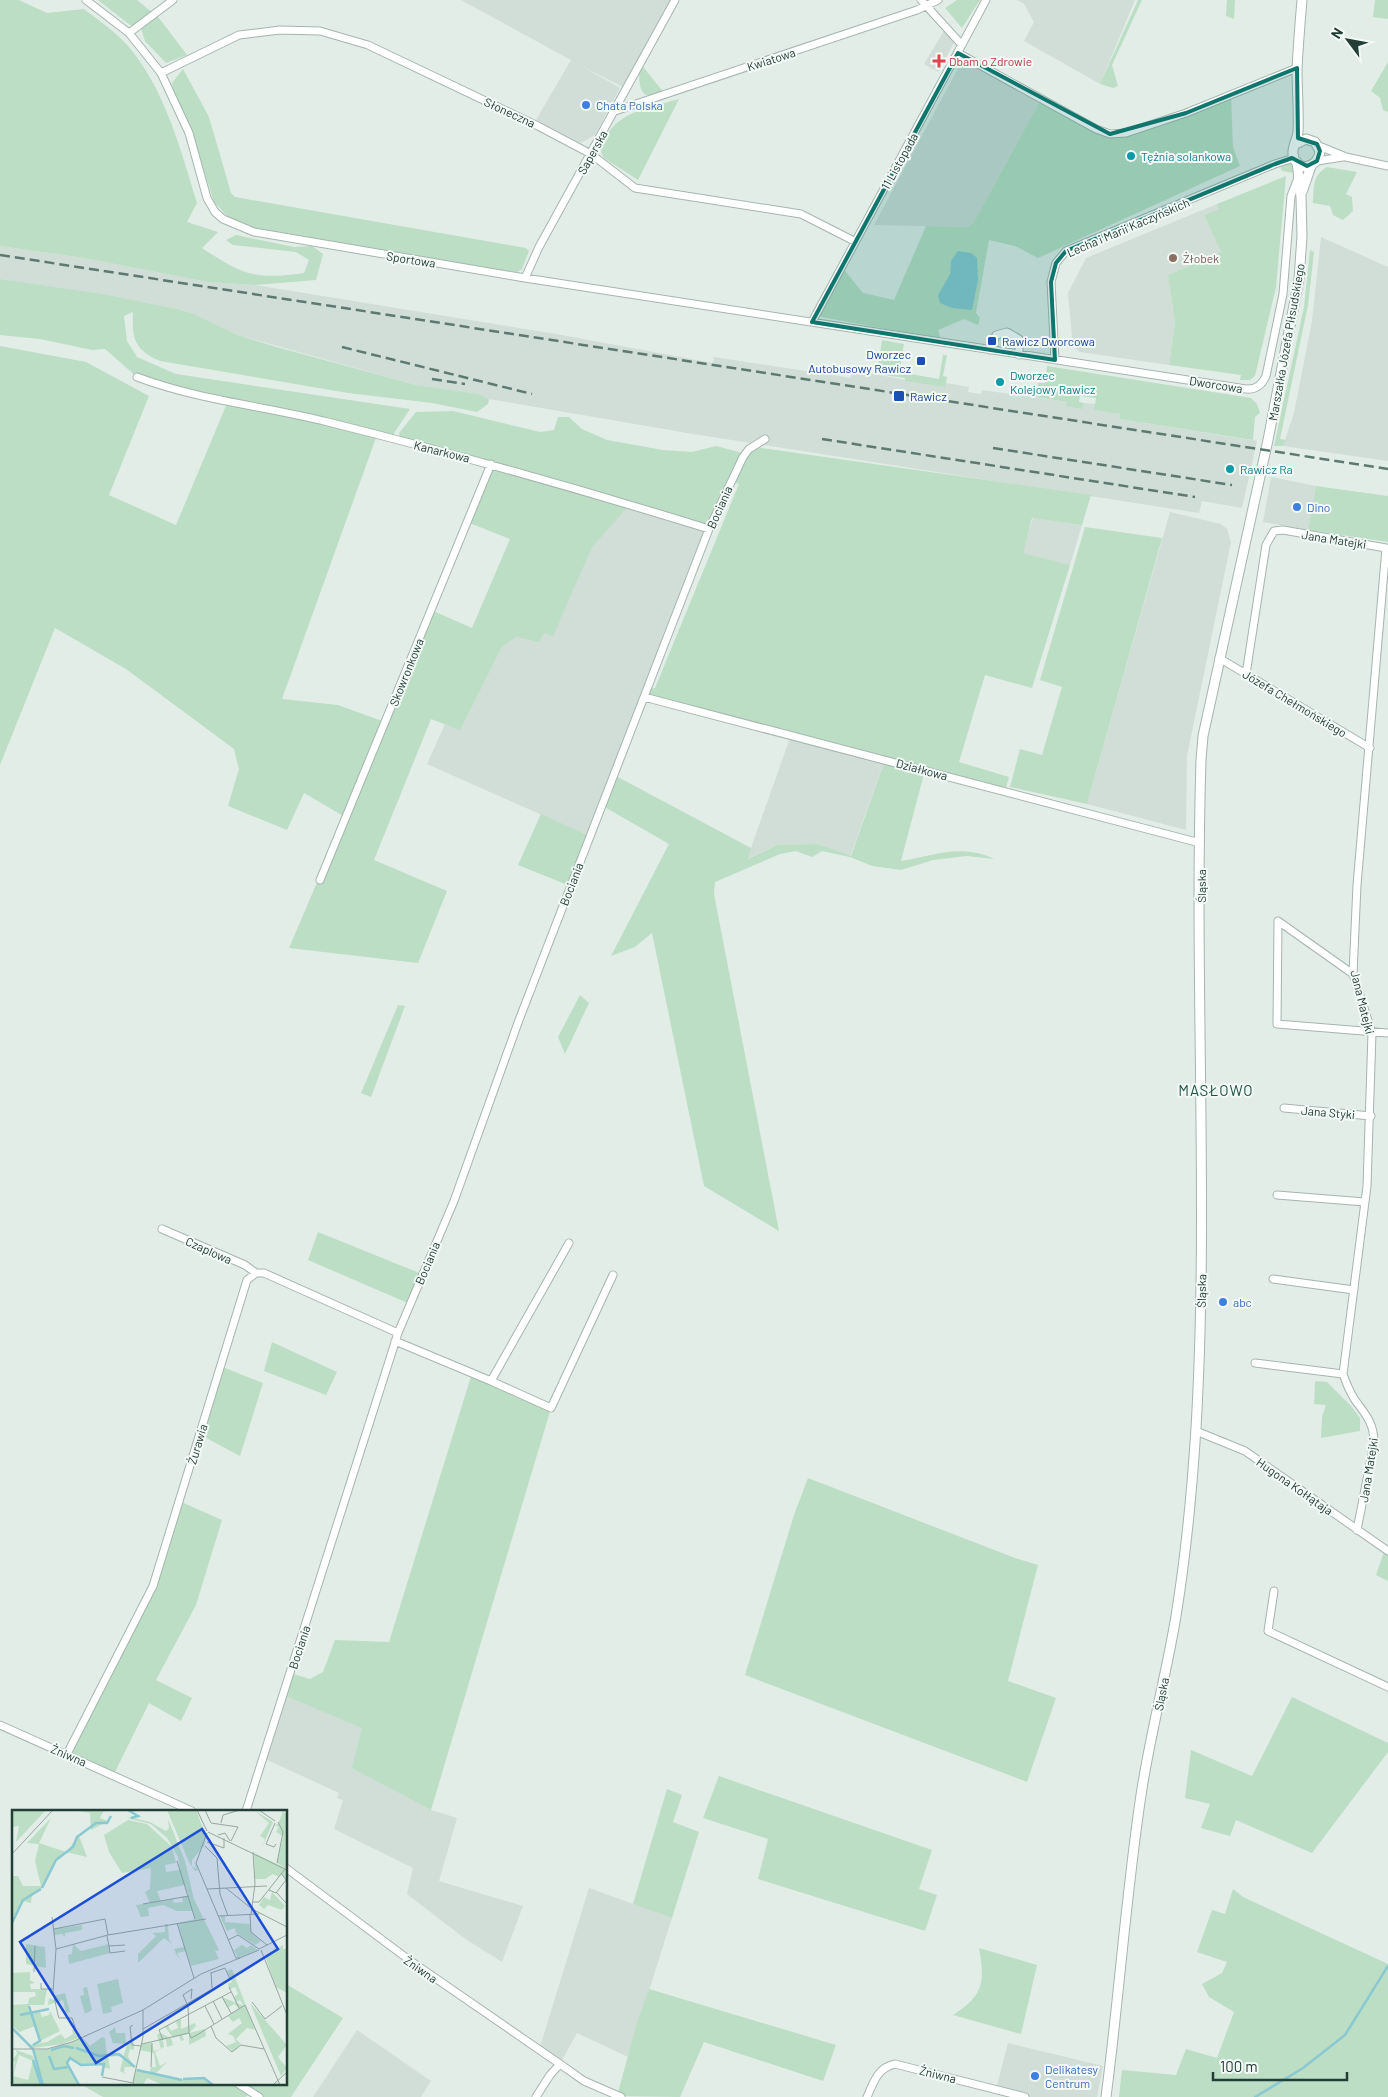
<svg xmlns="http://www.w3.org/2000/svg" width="1388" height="2097" viewBox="0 0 1388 2097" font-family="Barlow,sans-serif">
  <rect width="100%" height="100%" fill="#e3ede8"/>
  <!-- built -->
  <path fill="#d1ddd7" d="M461,0H675L627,89L583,67L620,88L595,135L581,143L536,120L571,60Z
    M1017,0H1135L1100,84L1024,41L1034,22L1024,4Z
    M945,29L955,41L938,72L924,64Z
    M962,61L1041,99L974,222L968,227L874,225Z
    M1217,204L1219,209L1204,215L1221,252L1168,275L1175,323L1169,365L1080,352L1073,346L1068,293L1086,258Z
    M1321,237L1388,267V461L1283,446L1294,413L1312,321Z
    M0,246L84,258L208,282L255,285L556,334L713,363L714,357L851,378L852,370L945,387L946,383L969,387L968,392L981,394L982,390L1067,402L1083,409L1084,403L1095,404V410L1121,414L1120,419L1257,441L1242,508L1202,501L1199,513L693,434L489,399L479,394L416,385L238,335L194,314L177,309L104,294L0,279Z
    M1271,477L1316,486L1308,530L1263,522Z
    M624,503L709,529L589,836L427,764L445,724L460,729L502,647L516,637L529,639L571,569Z
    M1170,512L1221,524L1227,529L1231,542L1187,756L1186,830L1087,804Z
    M1033,518L1082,525L1070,565L1022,553Z
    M791,735L885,759L850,857L817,844L777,845L747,859Z
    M283,1695L363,1728L353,1768L431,1810L457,1818L439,1881L523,1906L502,1962L464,1938L407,1894L413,1868L334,1829L343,1800L337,1798L339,1793L263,1758Z
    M589,1888L672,1918L628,2057L577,2033L560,2064L539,2050Z
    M357,2030L431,2081L421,2097H313Z
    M1008,2043L1103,2066L1097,2097H1025L996,2089Z"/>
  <!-- green -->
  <path fill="#bbdec4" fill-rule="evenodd" d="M0,0H19L47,13L84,9C101,22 120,35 133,52C167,96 181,151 197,203L187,222L218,232L202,248C243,275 255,280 304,273L309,260L296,252L233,245L226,240L236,235L294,247L312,246L323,254L316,280L255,285L208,282L84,258L0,246Z
    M98,0H137L159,18L187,55L166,63L145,41L140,25H130Z
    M957,0H980L962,28L945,8Z
    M1138,0H1142L1112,65L1118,86L1113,88L1100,84Z
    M1227,0H1235L1234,19L1226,16Z
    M1375,0H1388V19L1373,17Z
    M1388,62V112L1383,110L1380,98L1371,91Z
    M640,63L665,94C638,104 638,83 640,63Z
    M183,69L209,117L231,193L235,197L526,248L529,251L522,269L517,272L507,271L250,227L229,218L214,202L189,124L173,88L172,83Z
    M1231,95L1233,147L1240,166L1038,258L1015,246L989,240L976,313L980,318L978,325L964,319L938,330L941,339L821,317L818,310L841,266L863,293L894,300L926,226L968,227L974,222L1041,99L1096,129L1126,133ZM951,261L952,308L938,295L950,274Z
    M679,99L638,180L604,158C599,150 602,144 606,136C622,110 652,107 679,99Z
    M1279,164H1292L1294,173L1282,171Z
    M1327,167L1357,172L1346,194L1352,197L1353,211L1343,220L1333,215L1330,206L1313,203C1314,187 1312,176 1327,167Z
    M1286,176L1276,287L1255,376L1250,380H1240L1241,375L1169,365L1175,323L1168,275L1221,252L1204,215L1219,209L1217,204Z
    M1310,250L1314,252L1308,305L1280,439L1286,440L1283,446H1274L1304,307Z
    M0,279L104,294L177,309L194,314L238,335L273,346L416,385L479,394L489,399L488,404L477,412L432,403L348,393L160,361C134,349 132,339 133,312L124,316L127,341L137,357L176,374L410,409L391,438L377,435L282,699L338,705L385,722L431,610L472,628L510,539L467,522L491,464L401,441L399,433L416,412L453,411L540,432L554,430L558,417H569L582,429L607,440L663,450L692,452L716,446L739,452L743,457L755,447L1091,495L1082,525L1032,518L1023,553L1070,565L1032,688L985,675L959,762L1009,777L1005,791L925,770L901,861C933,856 961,843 994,859L966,856L933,860L901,870L872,866L850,857L822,851L812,857L796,851L780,854L715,882L714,894L779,1231L704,1186L652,933L635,947L611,956L669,844L601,805L614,775L751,848L748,859L777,845L817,844L851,856L885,760L644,697L647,689L655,688L739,484L732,481L709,529L632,502L592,547L553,636L544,633L539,642L516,637L502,647L460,730L431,719L374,860L447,891L418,963L289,948L345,817L304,793L287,830L228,806L239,769L234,749L126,669L55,628L0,765V346L86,362L149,396L109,495L176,525L228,401L172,390L137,377L105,349L92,350L40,339L0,335Z
    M882,340L904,344L899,372L939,379L943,355H947L943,376L947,377L945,387L905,381V378L877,374Z
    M1047,366L1251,398L1257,404L1260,413L1255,417L1253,440L1120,419V414L1094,410L1096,398L1080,396L1079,402L1084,403L1083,409L1066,406L1067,402L1036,397L1038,383H1045Z
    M1316,486L1388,496V542L1308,530Z
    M1085,527L1162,538L1087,804L1010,787L1020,749L1042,755L1062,687L1040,680Z
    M541,814L589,836L570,886L518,865Z
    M580,995L589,1003L565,1054L558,1037Z
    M398,1005L405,1006L371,1097L361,1093Z
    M318,1232L422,1274L410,1304L308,1260Z
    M272,1342L337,1372L326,1395L264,1371Z
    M220,1366L263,1383L240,1456L199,1434Z
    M472,1373L551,1408L431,1810L352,1768L362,1728L283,1695L290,1673L310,1679L323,1672L335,1640L389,1642Z
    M1315,1381L1327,1382L1351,1406L1360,1418V1431L1321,1438L1322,1417L1326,1405L1314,1404Z
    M808,1478L1015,1558L1038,1565L1008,1681L1056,1698L1027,1782L745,1675L794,1515Z
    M179,1501L222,1520L196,1605L156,1680L192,1698L181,1721L149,1703L114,1774L67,1754L153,1586Z
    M1385,1549L1388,1551V1581L1376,1575Z
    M1292,1697L1388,1743V1752L1312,1853L1236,1820L1230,1836L1201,1828L1210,1804L1185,1798L1191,1750L1252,1776Z
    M719,1776L932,1850L919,1889L937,1895L925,1931L758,1879L768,1839L703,1818Z
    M667,1789L682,1795L673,1822L699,1832L672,1918L633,1904Z
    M1233,1889L1243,1897L1388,1964V2097H1119L1122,2070L1176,2075L1186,2049L1217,2058L1234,2012L1209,1997L1202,1984L1222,1973L1227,1962L1197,1952L1212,1910L1225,1914Z
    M979,1948L1037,1965L1021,2034L953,2015C984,1995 985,1982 979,1948Z
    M286,1984L343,2018L291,2097H259L252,2093L245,2097H103L79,2083H286Z
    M649,1989L836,2045L823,2081L704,2042L680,2097L617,2096L637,2023Z"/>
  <!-- water -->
  <path fill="#8ac8d2" d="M958,251L971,253L977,258L978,280L972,310L952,308L940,303L938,295L950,274L951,261Z"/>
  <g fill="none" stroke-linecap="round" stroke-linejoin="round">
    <!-- stream -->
    <path stroke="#8ac8d2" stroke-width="2.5" d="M1255,2097L1303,2068L1345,2035L1388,1966"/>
    <!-- minor casing -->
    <g stroke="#a5b5af" stroke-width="9">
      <path id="minor" d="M86,0L129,33L161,73L189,133L207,198L215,212L223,219L254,232L525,278L1246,389C1256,390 1262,385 1266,376L1283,294L1291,196L1298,178
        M921,0L962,45
        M129,33L173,0
        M958,53L1096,129L1110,134L1126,133L1186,113L1297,68
        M161,73L239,35L280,30L320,31L368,45L538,126L591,154L635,188L801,214L854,241
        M615,111L917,10L938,0
        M1319,146L1346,157L1388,166
        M1317,161L1343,157
        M525,278L539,247L675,0
        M812,322L986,0
        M990,350L996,335L1007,332L1019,339V355
        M1055,360L1051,282L1056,263L1066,251L1275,164L1294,158
        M137,377C198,400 264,406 328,422C456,454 583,490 709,529
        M1219,658L1370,748
        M1246,674L1266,545L1274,531L1283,530L1386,548L1357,885L1353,974L1372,1033L1367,1186L1343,1374C1346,1383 1350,1392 1355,1400C1366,1415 1374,1423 1374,1443L1357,1530
        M644,697L1200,843
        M320,880L491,464
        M1353,974L1278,921L1277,1024L1388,1033
        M1284,1108L1371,1116
        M1277,1195L1365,1202
        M162,1229L245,1265L256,1273
        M1273,1279L1354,1290
        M395,1341L491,1381L569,1243
        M1255,1363L1343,1374
        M491,1381L551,1408L613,1275
        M1196,1431L1245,1451L1388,1551
        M1274,1591L1268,1631L1388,1687
        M0,1725L192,1811
        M67,1754L153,1586L247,1280L256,1273H264L398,1333
        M246,1811L398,1333L454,1201L519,1020L709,529L743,457L749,449L765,439
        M286,1868L412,1962L560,2064L584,2081L621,2097
        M237,2083L259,2097
        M536,2097L550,2075L560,2064
        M867,2097C874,2082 877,2068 895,2064L1025,2097"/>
    </g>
    <!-- tertiary casing -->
    <g stroke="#a5b5af" stroke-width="11">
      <path id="tertiary" d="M1296,144L1306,139L1315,142L1320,151C1318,170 1295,172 1293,154C1292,147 1297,140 1298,132C1299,111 1297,90 1297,70C1298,47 1300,23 1302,0
        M1302,192L1311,166
        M1106,2097C1119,1997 1126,1895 1141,1795C1150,1735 1166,1676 1176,1616C1186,1554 1192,1491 1196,1428C1209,1206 1194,983 1201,760L1203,736L1268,440L1299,279L1302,236L1301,197L1297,162"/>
    </g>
    <!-- minor -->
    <use href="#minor" stroke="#fff" stroke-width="7"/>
    <!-- tertiary -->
    <use href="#tertiary" stroke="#fff" stroke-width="9"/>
    <!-- rail -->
    <path stroke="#5d7a72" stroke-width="2.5" stroke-dasharray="10 5" stroke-linecap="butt" d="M0,255L1388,469
      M342,347L532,394
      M432,379L465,384
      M822,439L1195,497
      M993,448L1232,485"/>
  </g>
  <!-- marked area -->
  <path fill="#0f766e" fill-opacity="0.2" stroke="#0f766e" stroke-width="4" stroke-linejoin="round" d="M958,53L1110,134L1186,113L1297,68L1298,138L1317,144L1320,151L1317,161L1307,166L1292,158L1275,164L1066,251L1056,263L1051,282L1055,360L812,322Z"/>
  <!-- markers -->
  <path fill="#e0444e" stroke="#f3f9f6" stroke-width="2" d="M936.5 53.5h5v5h5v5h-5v5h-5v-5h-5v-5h5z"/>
  <g fill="#3f7fe0" stroke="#f3f9f6" stroke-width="2">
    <circle cx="586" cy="105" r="5"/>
    <circle cx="1297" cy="507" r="5"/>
    <circle cx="1223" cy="1302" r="5"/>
    <circle cx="1035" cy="2076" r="5"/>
  </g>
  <g fill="#0f9aa8" stroke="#f3f9f6" stroke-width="2">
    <circle cx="1131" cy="156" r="5"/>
    <circle cx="1000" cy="382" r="5"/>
    <circle cx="1230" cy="469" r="5"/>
  </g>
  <circle fill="#8d6e63" stroke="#f3f9f6" stroke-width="2" cx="1173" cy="258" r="5"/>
  <g fill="#1a4fb4" stroke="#f3f9f6" stroke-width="2">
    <rect x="987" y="336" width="10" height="10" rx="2.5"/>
    <rect x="916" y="356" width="10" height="10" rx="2.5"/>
    <rect x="893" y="390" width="12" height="12" rx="2.5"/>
  </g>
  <g text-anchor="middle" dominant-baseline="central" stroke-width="4" stroke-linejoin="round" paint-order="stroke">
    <!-- street labels -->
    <g font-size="12" fill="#223e36" stroke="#f3f9f6">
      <text transform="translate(771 59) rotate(-18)">Kwiatowa</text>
      <text transform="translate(510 112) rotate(25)">Słoneczna</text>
      <text transform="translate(592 152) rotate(-61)">Saperska</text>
      <text transform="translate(899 161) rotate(-61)">11 Listopada</text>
      <text transform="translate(1128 227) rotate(-23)">Lecha i Marii Kaczyńskich</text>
      <text transform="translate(411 259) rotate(9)">Sportowa</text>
      <text transform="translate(1286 342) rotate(-80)">Marszałka Józefa Piłsudskiego</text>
      <text transform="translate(1216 384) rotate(9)">Dworcowa</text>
      <text transform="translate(442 451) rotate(14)">Kanarkowa</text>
      <text transform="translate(719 507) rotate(-66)">Bociania</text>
      <text transform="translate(1334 539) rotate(9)">Jana Matejki</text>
      <text transform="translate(406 672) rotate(-68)">Skowronkowa</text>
      <text transform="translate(1295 703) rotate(31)">Józefa Chełmońskiego</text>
      <text transform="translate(922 769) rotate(15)">Działkowa</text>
      <text transform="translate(571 884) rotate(-69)">Bociania</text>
      <text transform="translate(1201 886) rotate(-90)">Śląska</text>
      <text transform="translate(1363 1002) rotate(76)">Jana Matejki</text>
      <text transform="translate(1328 1112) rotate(5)">Jana Styki</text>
      <text transform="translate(209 1250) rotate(24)">Czaplowa</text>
      <text transform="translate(427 1263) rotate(-67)">Bociania</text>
      <text transform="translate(1201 1291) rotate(-89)">Śląska</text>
      <text transform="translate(197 1444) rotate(-73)">Żurawia</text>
      <text transform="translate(1368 1470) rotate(-81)">Jana Matejki</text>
      <text transform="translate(1295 1486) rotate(35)">Hugona Kołłątaja</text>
      <text transform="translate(299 1647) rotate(-72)">Bociania</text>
      <text transform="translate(1161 1694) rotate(-79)">Śląska</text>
      <text transform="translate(69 1755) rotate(23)">Żniwna</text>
      <text transform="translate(421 1969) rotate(35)">Żniwna</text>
      <text transform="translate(938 2074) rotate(14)">Żniwna</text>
    </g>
    <!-- health labels -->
    <g font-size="12" fill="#be3a42" stroke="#f3f9f6" text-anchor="start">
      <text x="949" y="61">Dbam o Zdrowie</text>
    </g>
    <!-- shop labels -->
    <g font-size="12" fill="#366cbe" stroke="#f3f9f6" text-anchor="start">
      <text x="596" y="105">Chata Polska</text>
      <text x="1307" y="507">Dino</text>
      <text x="1233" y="1302">abc</text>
      <text x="1045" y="2069">Delikatesy<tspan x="1045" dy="14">Centrum</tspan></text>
    </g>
    <!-- culture labels -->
    <g font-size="12" fill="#0d838f" stroke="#f3f9f6" text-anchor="start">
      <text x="1141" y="156">Tężnia solankowa</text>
      <text x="1010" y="375">Dworzec<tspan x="1010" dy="14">Kolejowy Rawicz</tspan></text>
      <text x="1240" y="469">Rawicz Ra</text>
    </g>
    <!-- education labels -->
    <g font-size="12" fill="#785e54" stroke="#f3f9f6" text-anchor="start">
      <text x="1183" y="258">Żłobek</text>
    </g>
    <!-- transit labels -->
    <g font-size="12" fill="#164399" stroke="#f3f9f6" text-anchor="start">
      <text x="1002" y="341">Rawicz Dworcowa</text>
      <text x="911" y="354" text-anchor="end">Dworzec<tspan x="911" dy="14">Autobusowy Rawicz</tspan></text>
      <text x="910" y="396">Rawicz</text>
    </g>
    <!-- quarter labels -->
    <g font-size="15" letter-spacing="1" fill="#1e5144" stroke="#f3f9f6">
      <text x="1216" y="1090">MASŁOWO</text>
    </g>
  </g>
  <!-- overview -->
  <g transform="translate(12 1810)">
    <rect width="275" height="275" fill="#e3ede8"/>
    <path d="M0,0H34L4,32L7,16L0,17ZM59,0H92L88,8L96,11L79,20L78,3ZM117,0L126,6L121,8L138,12L154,21L157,18L156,9L173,51L182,89L207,140L203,141L207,149L179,156L174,141L165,143L168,148L170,151L164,144L160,134L152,128L126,153V144L144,126L140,123L153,122V114H156L157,130L159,132L162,139L172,137L166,113L188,108L183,109L181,101H165L151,95L136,98L137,106L129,107L124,95L138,93L133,82L138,79L139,58L110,63L97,42L92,25L116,10L135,14L160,37L164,53L153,55L154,62L168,60L166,47L155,28L139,14L115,8L124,6ZM173,75L177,86L170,87L171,92L162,93L161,89L149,91L145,81ZM155,0H184L194,26L192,36L180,50V56L184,59L182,51L186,60L183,61L177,52ZM242,0L261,12L249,40L253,29L248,26L257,13ZM271,1L275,5V71L269,63L267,67L261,64L253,69H243L242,43L273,58L265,53L271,26L264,22L267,17L263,15L266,14ZM39,8L27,33L54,42L67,26L75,47L54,42L45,49L30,78L20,86L19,93L11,91L0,113V66H6L11,76H29L23,51L27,34L15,33ZM260,82L273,96L270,100L256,95L252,99L247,95L252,87L258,90ZM208,106H213V112L238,114L239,122L249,131L243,135L224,123L223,118L215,121ZM70,115V120L53,123V127L50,124L42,125V119ZM14,134L33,137L34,158L14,154ZM61,134L69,141L97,134L98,143L57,154L56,145L60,144ZM230,135L235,138L239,135L246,140L226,148L222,140ZM271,135V139H275V183L264,177L253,146ZM220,159L243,220L235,218L224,229L229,234L221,241L214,236L224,232L221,226L216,224L207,231L230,213L227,208L221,212L216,206L227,198L222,194L216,198L210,187L232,196L228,190L224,192L222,187L226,184L223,177L218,179L216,174L220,172L215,161ZM18,162V170L23,173L18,174L19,179H35L32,195H17L19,203L28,202L30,207L37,205L38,201L48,221L28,231L23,216L7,222L0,215V195L16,194L17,188L24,186L23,182H0V163ZM106,169L111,193L99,197L100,202L91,204L85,174ZM75,177L80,200L73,204L68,186L72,185L71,178ZM53,183L58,202L54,203L51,190L36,195L37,188L42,190V186ZM238,193L275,235L266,247L275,258L269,266ZM169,209V219L183,213L184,216L177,223L193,219L194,226L177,235V224L170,225L172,230L169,231L167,226L161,228L153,217L156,215L159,221L166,218L164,211ZM103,217L104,223H113L114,234L101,233L97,222ZM60,220H64L66,228L50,234L21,238L18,235L35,232L49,224L53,229L61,224ZM148,223L159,228L161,235L155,237L154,229L151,230L152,237L143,242L148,256L155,252L144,263L164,270L192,268L201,275H151L135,268L131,275L121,273L124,259L138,262L139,257H144L142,243L128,240L129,234L140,233L142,241L149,239L145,225ZM90,227L93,228L95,246L104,244L111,247L115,235L122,232V240L118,239L116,247L123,257H113L112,262L116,265L108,261L111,248L106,246L96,247L98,259L91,257V254L69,255L58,248L55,253L67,275H32L22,240L41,239L71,228L78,236ZM4,240L21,246L29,275L0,273L3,252L0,250L5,244ZM7,245L21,251L16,270L1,266Z" fill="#bbdec4" fill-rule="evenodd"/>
    <path fill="none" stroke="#8ac8d2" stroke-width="2.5" d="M116,0L126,6L119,8M30,78L44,50L61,37L65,27L84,13H95L99,6M0,113L11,90L29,79M17,196L28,231L21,235M8,205L37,199M0,218L21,239L31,275M64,238L87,246L107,244L123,257M39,240L52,236L62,238M37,246L42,259L57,257M21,250L29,275M125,260L170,270M171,269L192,268L201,275M67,275L55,253L58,248L69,255L92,254L90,266"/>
    <path fill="none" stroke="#96a7a1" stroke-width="1" d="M185,0L195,21M193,0L199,13L226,17L219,31M247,0L263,11M209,13L211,5L228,0M263,13L254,34L262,37L264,34M196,22L275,60M195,23L184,53L224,148H228M206,25L213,23L218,31M195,32L212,38V28M193,36L205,48L208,84L216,106M0,44L41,0M165,51L183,109M265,53L271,22L266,12M214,78L240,99L275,117M195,79L255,76M257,80L264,83L274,70L269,63M264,82L275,94M241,92H247L273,59M131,94L177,86M239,104L243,74L241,42M238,105L239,122L255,135M206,106L247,104M40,107L44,139L41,182L46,205L47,208H60L67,229M165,113L182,168M42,119L93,109L96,125M95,126L97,136L113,135M216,130L226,125L247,139M97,136L98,143L113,141M44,139L96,125L194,109M247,139L275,125M249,140L275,205M22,162L23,136M199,162L200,178M29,173V179H41M217,177L227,198M210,187L219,203M201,191L210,209M240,192L253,209L270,196M193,196L202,214M121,215L118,217L120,235L129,236M199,216L204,228L220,242L229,235L252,239M131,219L218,169L213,158L199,163M177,223L179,228L185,225L233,195L268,275M177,223L176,196L171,185L180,179L179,189M151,230L147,220L219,182M130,234L177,223M0,239H35L60,232L131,200L189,164L247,140M139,257L140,233M90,267L121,273M123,275L121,272L131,227V200M261,275L275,262"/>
    <path fill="#1d4ed8" fill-opacity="0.15" stroke="#1d4ed8" stroke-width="2.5" d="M190,19L266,139L84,253L8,132Z"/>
    <rect width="275" height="275" fill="none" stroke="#223e36" stroke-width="2.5"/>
  </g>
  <!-- north arrow -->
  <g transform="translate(1348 40) rotate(302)" stroke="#f3f9f6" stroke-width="4" paint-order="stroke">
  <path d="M0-4L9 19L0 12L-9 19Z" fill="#223e36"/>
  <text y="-8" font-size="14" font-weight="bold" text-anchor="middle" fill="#223e36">N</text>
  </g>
  <!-- scale -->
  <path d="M1213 2072v8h134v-8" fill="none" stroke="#223e36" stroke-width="2.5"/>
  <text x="1220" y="2072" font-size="15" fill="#223e36" stroke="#f3f9f6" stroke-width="4" paint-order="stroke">100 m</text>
</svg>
